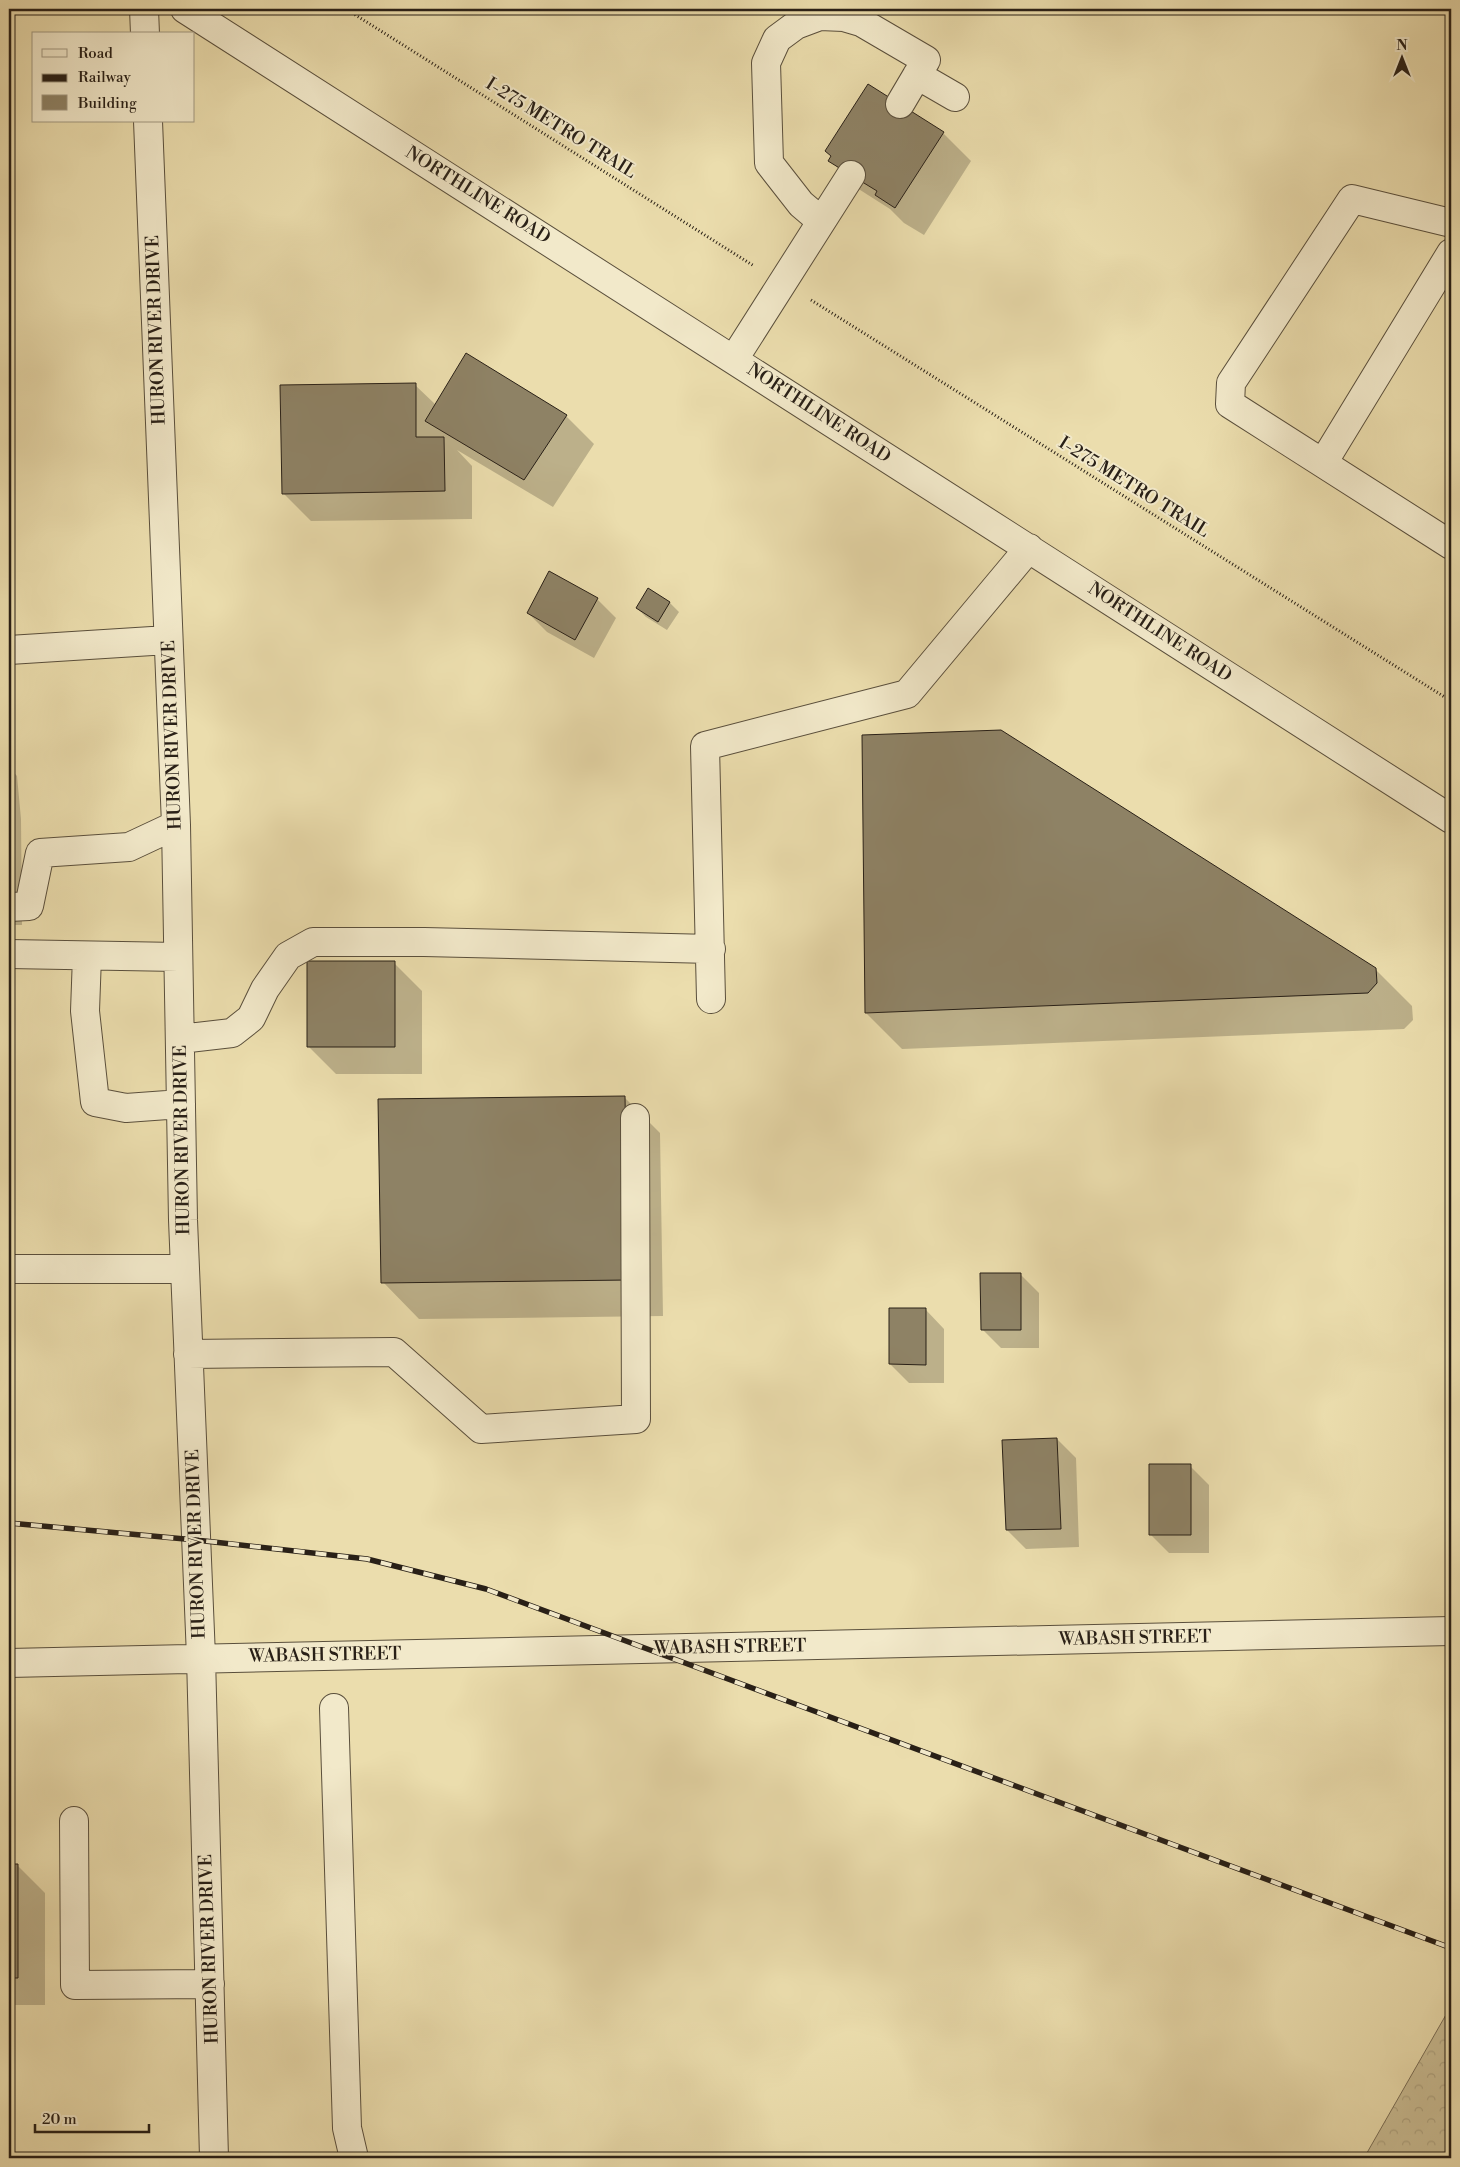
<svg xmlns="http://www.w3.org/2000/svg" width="1460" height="2167" viewBox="0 0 1460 2167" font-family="'Libre Bodoni',serif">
  <defs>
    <pattern id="forest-crowns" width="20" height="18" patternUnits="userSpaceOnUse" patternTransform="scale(1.25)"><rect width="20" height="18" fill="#cabd94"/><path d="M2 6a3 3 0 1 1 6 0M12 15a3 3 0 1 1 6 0" fill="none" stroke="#aea27f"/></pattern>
  </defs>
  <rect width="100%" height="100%" fill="#ebddad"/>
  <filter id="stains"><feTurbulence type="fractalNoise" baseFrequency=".004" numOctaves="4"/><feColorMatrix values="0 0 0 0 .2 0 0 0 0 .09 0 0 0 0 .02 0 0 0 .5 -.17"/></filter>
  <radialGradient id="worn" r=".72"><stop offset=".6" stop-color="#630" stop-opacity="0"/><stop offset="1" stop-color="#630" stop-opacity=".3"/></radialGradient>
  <!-- forest -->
  <path fill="url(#forest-crowns)" stroke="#7a6e56" d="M1451,2006V2158H1364Z"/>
  <!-- shadow -->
  <path fill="#0003" d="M943,133L971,161L924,235L904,223L890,209L857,188L830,160Z
    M467,355L566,416L594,444L553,507L457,450L472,466V519L311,521L283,493L415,385L436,405Z
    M597,599L616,618L594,658L547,632L528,613Z
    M670,603L679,612L667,630L646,617L637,608Z
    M9,767L17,776L21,819L22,925H9Z
    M394,963L422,991V1074H336L308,1046Z
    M1375,969L1412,1006L1413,1020L1404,1029L902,1049L866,1013Z
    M624,1097L660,1133L663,1316L419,1319L383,1282Z
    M1020,1274L1039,1293V1348H1001L982,1329Z
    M926,1310L944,1329V1383H909L890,1364Z
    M1057,1439L1076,1458L1079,1547L1026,1549L1007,1530Z
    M1190,1466L1209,1485V1553H1169L1150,1534Z
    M9,1865H17L45,1893V2005H9Z"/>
  <!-- building -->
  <path fill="#8e8265" stroke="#292017" d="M868,84L944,132L895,208L875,195L877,191L828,161L831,156L825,151Z
    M466,353L567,415L524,480L425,421Z
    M416,383V437H444L445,491L282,494L280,385Z
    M549,571L598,598L575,640L527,613Z
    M648,588L670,602L658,622L636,608Z
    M1001,730L1376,968L1377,983L1368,993L865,1013L862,735Z
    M307,961H395V1047H307Z
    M625,1096L628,1280L381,1283L378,1099Z
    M980,1273H1021V1330H981Z
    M889,1308H926V1365L889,1364Z
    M1057,1438L1061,1529L1006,1530L1002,1440Z
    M1149,1464H1191V1535H1149Z
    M9,1864H18V1978H9Z"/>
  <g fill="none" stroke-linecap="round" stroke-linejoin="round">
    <!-- minor casing -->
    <g stroke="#5a4f3c" stroke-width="30">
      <path id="minor" d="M144,9L145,34
        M185,9L1451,819
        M917,75L955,97
        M148,121L176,825L183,1220L201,1657L214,2158
        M821,221L801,204L769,163L766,63L777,39L796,25L820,16L844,17L861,22L926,60L900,104
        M1451,223L1352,199L1231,383L1230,404L1451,545
        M734,359L851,175
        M1323,463L1451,253
        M9,650L168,640
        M9,907L29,906L40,853L129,847L176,825
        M9,954L178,957
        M87,956L85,1011L95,1102L126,1108L181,1104
        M711,999L705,746L907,694L1029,548
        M180,1039L232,1033L251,1018L265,989L288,956L313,942H424L711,949
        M9,1269H185
        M188,1354L394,1352L481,1429L636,1419L635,1118
        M9,1663L1451,1631
        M334,1708L347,2128L354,2158
        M74,1821L75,1985L210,1984"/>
    </g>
    <!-- path -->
    <path stroke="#292017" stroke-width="3" stroke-dasharray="1 2.5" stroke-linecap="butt" d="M346,9L754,266
      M811,300L1451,701"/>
    <!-- minor -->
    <use href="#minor" stroke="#f2e9ca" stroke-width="28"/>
    <!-- rail casing -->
    <g stroke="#292017" stroke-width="5.5">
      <path id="rail" d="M9,1523L196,1540L367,1559L486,1589L1451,1948"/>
    </g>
    <!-- rail -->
    <use href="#rail" stroke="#f2e9ca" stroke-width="4" stroke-dasharray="11" stroke-linecap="butt"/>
  </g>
  <g text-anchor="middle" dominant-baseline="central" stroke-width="4" stroke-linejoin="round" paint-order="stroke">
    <!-- street labels -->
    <g font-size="18" fill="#292017" stroke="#f2e9ca">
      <text transform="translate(561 128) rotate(32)">I-275 METRO TRAIL</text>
      <text transform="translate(478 195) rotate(32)">NORTHLINE ROAD</text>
      <text transform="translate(156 330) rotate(-92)">HURON RIVER DRIVE</text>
      <text transform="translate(819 413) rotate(33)">NORTHLINE ROAD</text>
      <text transform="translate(1134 487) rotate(32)">I-275 METRO TRAIL</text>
      <text transform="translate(1160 632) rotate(33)">NORTHLINE ROAD</text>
      <text transform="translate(172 735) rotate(-92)">HURON RIVER DRIVE</text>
      <text transform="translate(182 1140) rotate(-91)">HURON RIVER DRIVE</text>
      <text transform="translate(196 1544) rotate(-92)">HURON RIVER DRIVE</text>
      <text transform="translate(1135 1638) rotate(-1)">WABASH STREET</text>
      <text transform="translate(730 1647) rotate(-1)">WABASH STREET</text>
      <text transform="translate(325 1655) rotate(-1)">WABASH STREET</text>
      <text transform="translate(209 1949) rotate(-92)">HURON RIVER DRIVE</text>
    </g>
  </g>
  <!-- margin -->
  <rect width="1460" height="2167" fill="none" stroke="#ebddad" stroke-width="30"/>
  <rect x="10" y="10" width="1440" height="2147" fill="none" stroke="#292017" stroke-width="2.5"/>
  <rect x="15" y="15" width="1430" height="2137" fill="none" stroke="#292017"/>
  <!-- legend -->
  <rect x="32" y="32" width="162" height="90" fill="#f2e9ca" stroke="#a29982"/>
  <rect x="42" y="49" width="25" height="8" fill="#f2e9ca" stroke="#a29982"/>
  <text x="78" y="58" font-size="15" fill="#292017">Road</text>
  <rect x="42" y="74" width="25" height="8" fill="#292017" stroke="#a29982"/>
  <text x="78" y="82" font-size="15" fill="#292017">Railway</text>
  <rect x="42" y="95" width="25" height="15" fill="#8e8265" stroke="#a29982"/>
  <text x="78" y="108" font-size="15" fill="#292017">Building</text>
  <!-- north arrow -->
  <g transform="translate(1402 58)" stroke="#f2e9ca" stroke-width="4" paint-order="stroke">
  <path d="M0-4L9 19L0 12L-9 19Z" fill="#292017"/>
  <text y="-8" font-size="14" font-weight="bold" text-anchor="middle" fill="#292017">N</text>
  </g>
  <!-- scale -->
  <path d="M35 2124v8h114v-8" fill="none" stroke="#292017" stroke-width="2.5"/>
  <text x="42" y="2124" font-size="15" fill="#292017" stroke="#f2e9ca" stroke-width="4" paint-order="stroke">20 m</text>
  <rect width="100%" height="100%" filter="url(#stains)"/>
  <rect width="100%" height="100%" fill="url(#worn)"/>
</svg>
